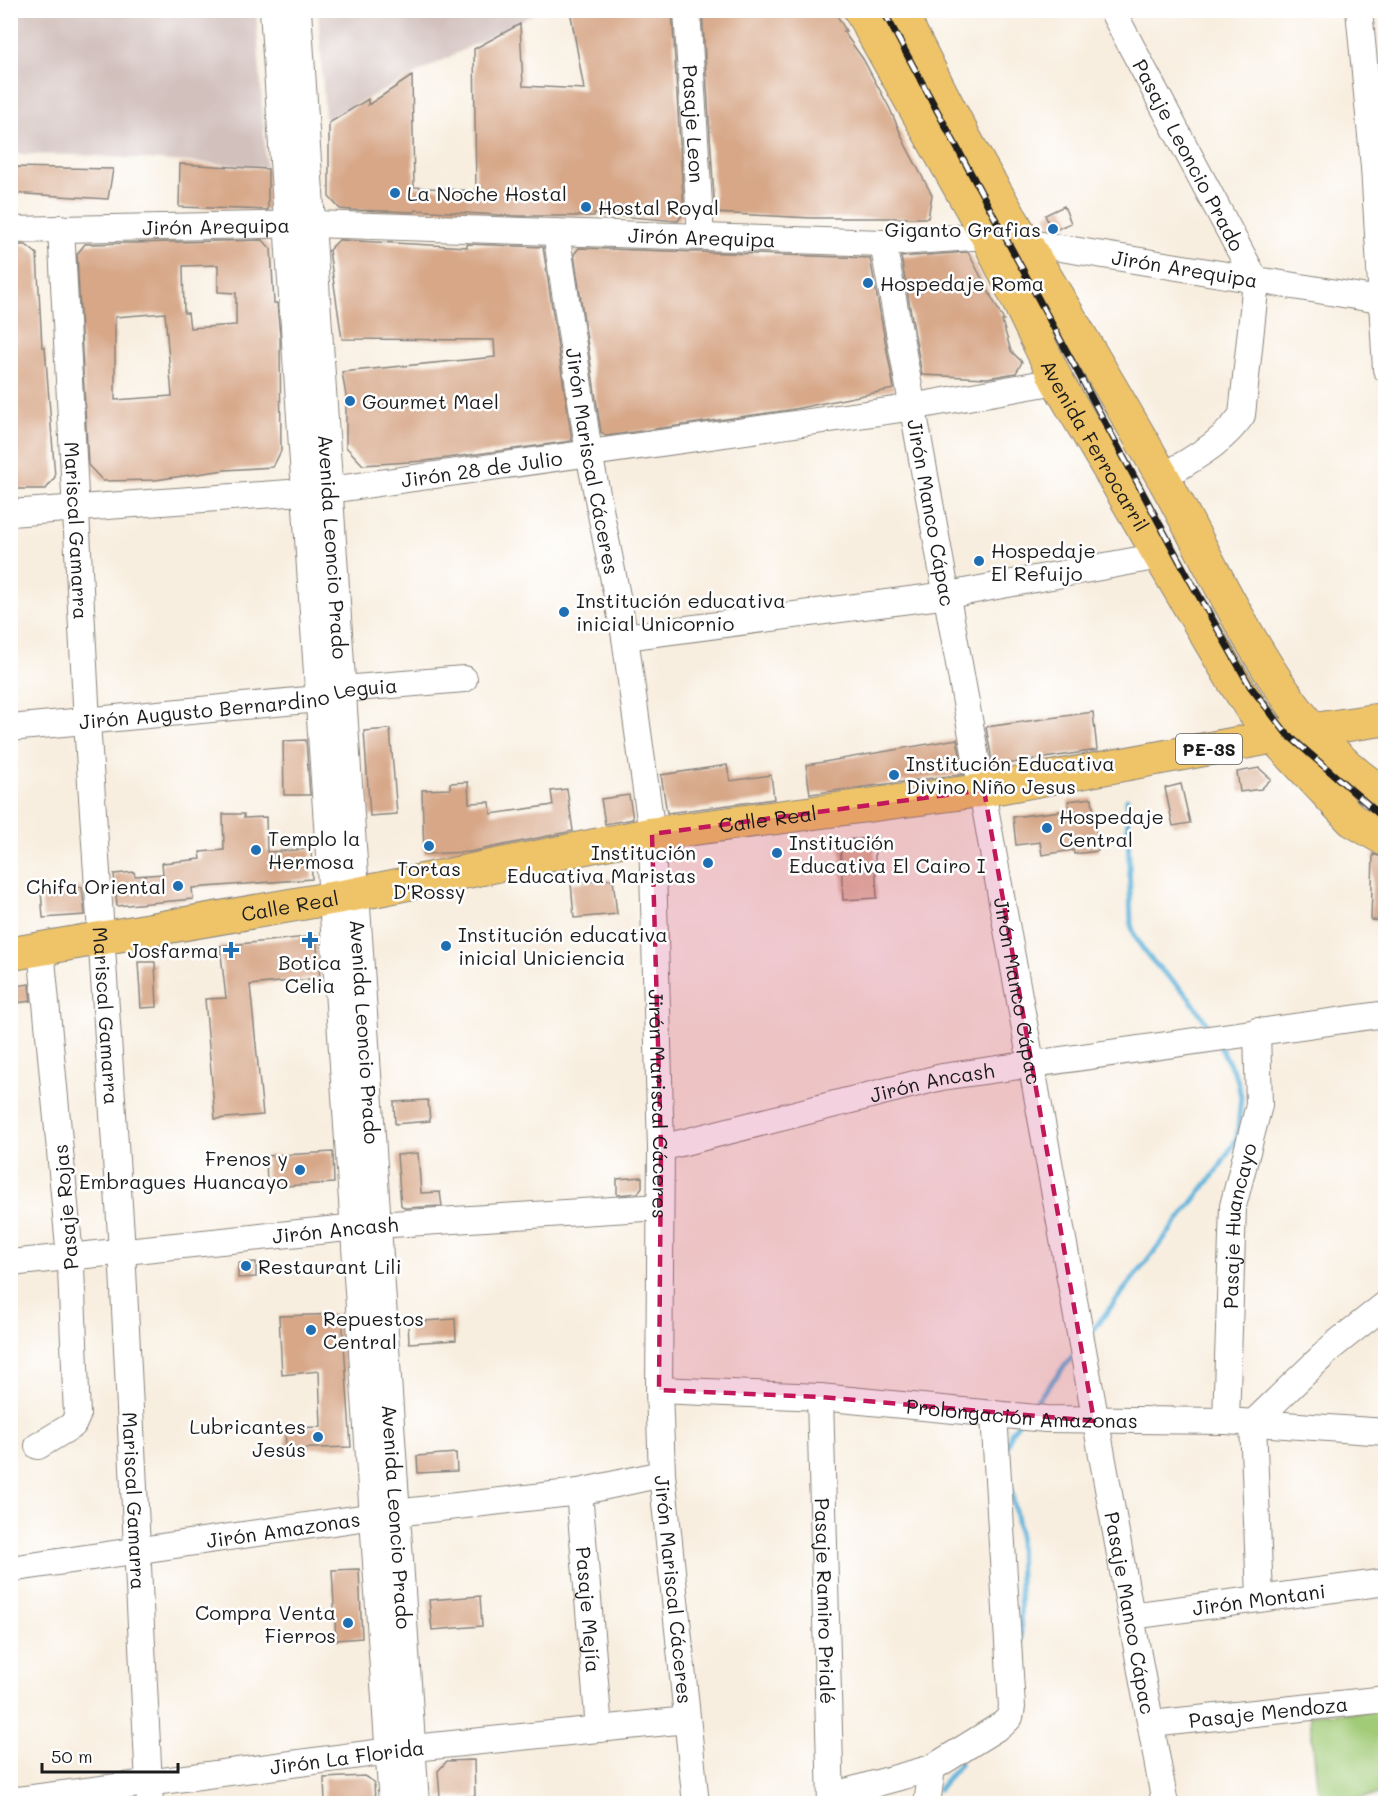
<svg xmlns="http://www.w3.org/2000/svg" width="1396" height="1814" viewBox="0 0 1396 1814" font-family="Mali,sans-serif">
  <rect width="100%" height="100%" fill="#fff"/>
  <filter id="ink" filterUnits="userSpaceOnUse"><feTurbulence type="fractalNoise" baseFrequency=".0167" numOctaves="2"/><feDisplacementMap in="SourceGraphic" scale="12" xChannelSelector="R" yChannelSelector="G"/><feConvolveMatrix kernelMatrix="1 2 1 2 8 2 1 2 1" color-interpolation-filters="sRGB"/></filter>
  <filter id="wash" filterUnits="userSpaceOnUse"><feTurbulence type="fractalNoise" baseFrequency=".008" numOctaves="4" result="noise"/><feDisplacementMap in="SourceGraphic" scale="24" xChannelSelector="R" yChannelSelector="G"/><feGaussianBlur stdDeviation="1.35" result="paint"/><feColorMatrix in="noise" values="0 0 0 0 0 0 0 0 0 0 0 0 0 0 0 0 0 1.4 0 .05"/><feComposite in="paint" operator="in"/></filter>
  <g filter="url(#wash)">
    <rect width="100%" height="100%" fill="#f8eedf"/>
    <!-- industrial -->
    <path fill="#d1c0bc" d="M11,10L256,11L266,167L79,155L11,154Z
      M318,10L540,11L325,120Z"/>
    <!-- green -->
    <path fill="#a1cb77" stroke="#5e744a" stroke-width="1.5" d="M1385,1710V1794L1319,1803L1310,1715Z"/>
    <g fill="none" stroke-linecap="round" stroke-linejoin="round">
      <!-- stream -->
      <path stroke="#5fb4db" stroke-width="5" d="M1127,799L1131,925C1141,956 1164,971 1185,993C1196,1005 1203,1019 1212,1032
        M1089,1335L1219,1168L1237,1138L1241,1097L1237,1078L1219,1045
        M1029,1410L1076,1352
        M1007,1448L1011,1432L1018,1424
        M1009,1478L1019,1531L1021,1644
        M939,1789L960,1763"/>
    </g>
    <g id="blocks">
      <!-- building -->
      <path fill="#d7a788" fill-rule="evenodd" d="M570,10H672L684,212L678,221L594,214V216H515L415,210V212L352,210L340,209L329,197V123L368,99V105L412,76L414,187L476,191L474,49L520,24L523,86L584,89Z
        M702,10H834L846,31H843L863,59L890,109L906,146L932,195L928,218H811L715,213Z
        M180,164L268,169V210L179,207Z
        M10,167L113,169L108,199L10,193Z
        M1064,206L1071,223L1052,231L1045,215Z
        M263,240L271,249L274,303H277L280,336L281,451L273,467L225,470L155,480L103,481L88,465L77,254L85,244ZM218,265V292L236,293V325L190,328L188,313H184L183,266ZM165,313L172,396L115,400V317Z
        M339,240L467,247V244L543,247L572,441L425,461L363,465L346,447V396L342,372L495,357L494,340L342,339L329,250Z
        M10,245H26L37,254L42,347H45L55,477L46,489H10Z
        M579,248L870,258L894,389L789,410L606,436L601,432L574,254Z
        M968,252L1004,321H1002L1011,351L1022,362L1016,373L987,378L922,375L901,257Z
        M1093,712L1097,750L993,766L986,727Z
        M390,729L397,814L370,816L364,731Z
        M957,739L964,774L810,794L806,765Z
        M306,740L310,795H284L283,741Z
        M727,765L730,781L771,775L774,799L667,813L661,775Z
        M1259,768L1271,779L1261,789L1240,792L1237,772Z
        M468,782L469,803L490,802L491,814L553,805L551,791L567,789L573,831L469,852L424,854L422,790L450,789V783Z
        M1181,784L1190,823L1173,826L1165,788Z
        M629,795L633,819L605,824L601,799Z
        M1092,798L1098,851L1074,854L1073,850L1042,855L1040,842L1016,845L1013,817L1069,810L1068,801Z
        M223,814H244V818L266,817L267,852L311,849L312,879L192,888L193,899L117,906L114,874L134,872L135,876L163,874L162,863L201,859L200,852L224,850Z
        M874,838L877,898L843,900L840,840Z
        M1373,854L1386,859V921L1371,920Z
        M613,879L617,914L574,918L571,883Z
        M82,887L85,915L43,918L41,890Z
        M316,936L320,978L250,985L263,1115L215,1119L205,999L226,998L220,946Z
        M138,962H155L157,1007L141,1008Z
        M29,984L31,1001L10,1004V987Z
        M428,1100L430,1121L395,1124L394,1102Z
        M333,1152L334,1183L267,1187L266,1156Z
        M418,1153L421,1193L440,1192L442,1206L405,1208L401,1205L397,1155Z
        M642,1177V1187L638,1193L617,1195V1179Z
        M256,1262V1277L238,1278V1263Z
        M342,1314L351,1447L286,1449L285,1428L321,1427L319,1371L282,1375L279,1316Z
        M455,1319L456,1340L409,1343L408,1322Z
        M456,1453L457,1471L418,1473L417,1456Z
        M359,1569L362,1638L336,1640L332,1570Z
        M480,1596L482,1626L432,1630L429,1600Z
        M474,1760L475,1796L440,1797L438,1771L447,1761Z
        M364,1776L374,1782L375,1801L325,1803L324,1778Z"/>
    </g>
  </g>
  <g filter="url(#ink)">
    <use href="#blocks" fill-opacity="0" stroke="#8a857e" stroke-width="1.5"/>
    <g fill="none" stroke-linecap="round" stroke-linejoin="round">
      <!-- minor casing -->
      <g stroke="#8a857e" stroke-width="28">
        <g id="minor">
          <path d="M273,10L392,1804"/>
          <path id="s1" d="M298,10L416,1804"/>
          <path id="s2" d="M687,10L701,237"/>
          <path id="s3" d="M1112,10L1256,281L1242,415C1222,444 1193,458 1163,477"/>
          <path d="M1359,10L1374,167L1386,369"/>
          <path id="s4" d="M61,228L87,722L122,1250L150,1804"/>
          <path id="s5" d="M10,230L312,224L883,243L987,236L1386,301"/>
          <path id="s6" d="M556,232L589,453L625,637L652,834L661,1148L659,1390L662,1474L696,1804"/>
          <path id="s7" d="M883,243L1165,1804"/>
          <path id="s8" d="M10,513L330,490L894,410L1057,381"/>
          <path d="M625,637L948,595L1160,556"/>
          <path id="s9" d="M10,728L318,699L343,689L464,679"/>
          <path id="s10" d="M661,1148L942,1077L1386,1014"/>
          <path id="s11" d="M10,1263L376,1225L660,1207"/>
          <path id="s12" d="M659,1390L820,1397L1046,1419L1226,1421L1386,1432"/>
          <path id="s13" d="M820,1397L831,1804"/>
          <path id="s14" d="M1226,1421L1233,1206L1259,1105L1257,1031"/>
          <path d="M38,1446L73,1425L77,1416L71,1268L41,949"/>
          <path id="s15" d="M579,1492L599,1729"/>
          <path id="s16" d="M10,1569L395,1513L579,1492L662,1474"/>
          <path d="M1260,1597L1253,1423L1334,1345L1386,1304"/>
          <path id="s17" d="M1131,1616L1386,1582"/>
          <path id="s18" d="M1151,1724L1386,1699"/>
          <path d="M831,1796L932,1768"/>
          <path id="s19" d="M10,1801L413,1748L687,1720"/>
          <path d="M927,1804L932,1768L1003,1724L1010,1717L1012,1707L994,1414"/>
        </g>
      </g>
      <!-- major casing -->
      <g stroke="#8a857e" stroke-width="35">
        <g id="major">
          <path id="s20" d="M860,10L987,236L1057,381L1231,677L1253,711L1274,737L1352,820L1386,840"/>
          <path d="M899,10C930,69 958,131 993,188C1049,283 1106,378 1161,474C1221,578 1280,730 1386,795"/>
        </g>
      </g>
      <!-- highway casing -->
      <g stroke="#8a857e" stroke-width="35">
        <g id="highway">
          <path id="s21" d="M10,954L356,894L652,834L984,790L1311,730L1386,719"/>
        </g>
      </g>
      <!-- minor -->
      <use href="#minor" stroke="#fff" stroke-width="26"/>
      <!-- major -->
      <use href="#major" stroke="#efc469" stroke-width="33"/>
      <!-- highway -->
      <use href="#highway" stroke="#efc469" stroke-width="33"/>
      <!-- rail casing -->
      <g stroke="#1c1c1c" stroke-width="7">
        <path id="rail" d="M883,10L1187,575L1250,686L1287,734L1386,820"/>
      </g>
      <!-- rail -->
      <use href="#rail" stroke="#fff" stroke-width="4.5" stroke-dasharray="14" stroke-linecap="butt"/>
    </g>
  </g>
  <!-- marked area -->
  <path fill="#c2185b" fill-opacity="0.2" stroke="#c2185b" stroke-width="4.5" stroke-dasharray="12 8" stroke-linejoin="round" d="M984,790L1094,1421L820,1397L659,1390L661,1148L652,834Z"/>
  <!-- markers -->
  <g fill="#1f6fb2" stroke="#fff" stroke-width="2">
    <circle cx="395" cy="193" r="6"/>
    <circle cx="586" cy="207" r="6"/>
    <circle cx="1053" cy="229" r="6"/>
    <circle cx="868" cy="283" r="6"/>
    <circle cx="350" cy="401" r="6"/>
    <circle cx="979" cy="561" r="6"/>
    <circle cx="564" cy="612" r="6"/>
    <circle cx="894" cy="775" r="6"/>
    <circle cx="1047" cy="828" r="6"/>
    <circle cx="429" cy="846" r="6"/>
    <circle cx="256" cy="850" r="6"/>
    <circle cx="777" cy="853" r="6"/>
    <circle cx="708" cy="863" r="6"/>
    <circle cx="178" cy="886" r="6"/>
    <path d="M307 931h6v6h6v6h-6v6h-6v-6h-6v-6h6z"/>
    <circle cx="446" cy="946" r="6"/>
    <path d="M228 941h6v6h6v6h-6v6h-6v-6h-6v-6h6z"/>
    <circle cx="300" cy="1170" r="6"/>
    <circle cx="246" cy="1266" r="6"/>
    <circle cx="311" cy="1330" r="6"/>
    <circle cx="318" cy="1437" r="6"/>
    <circle cx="348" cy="1623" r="6"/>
  </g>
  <g text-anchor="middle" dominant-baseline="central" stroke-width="5" stroke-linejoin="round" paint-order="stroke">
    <!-- shield labels -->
    <rect fill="#fff" stroke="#606060" stroke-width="1.5" x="1176" y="734" width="66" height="30" rx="4.5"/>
    <g font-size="18" font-weight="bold" fill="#1c1c1c">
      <text x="1209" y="749">PE-3S</text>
    </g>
    <!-- street labels -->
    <g font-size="20" fill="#1c1c1c" stroke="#fff">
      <text stroke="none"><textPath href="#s2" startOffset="114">Pasaje Leon</textPath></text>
      <text stroke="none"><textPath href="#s3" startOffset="164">Pasaje Leoncio Prado</textPath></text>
      <text stroke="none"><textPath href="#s5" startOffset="206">Jirón Arequipa</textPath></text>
      <text stroke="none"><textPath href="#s5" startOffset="692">Jirón Arequipa</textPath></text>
      <text stroke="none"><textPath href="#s5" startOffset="1178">Jirón Arequipa</textPath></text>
      <text stroke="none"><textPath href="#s20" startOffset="495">Avenida Ferrocarril</textPath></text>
      <text stroke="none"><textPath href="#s6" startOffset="232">Jirón Mariscal Cáceres</textPath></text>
      <text stroke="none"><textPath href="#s8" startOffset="474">Jirón 28 de Julio</textPath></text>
      <text stroke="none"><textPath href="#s7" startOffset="274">Jirón Manco Cápac</textPath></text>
      <text stroke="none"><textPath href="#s4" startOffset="303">Mariscal Gamarra</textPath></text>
      <text stroke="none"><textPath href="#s1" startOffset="538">Avenida Leoncio Prado</textPath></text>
      <text stroke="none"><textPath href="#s9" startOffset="230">Jirón Augusto Bernardino Leguia</textPath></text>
      <text stroke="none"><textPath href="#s21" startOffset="770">Calle Real</textPath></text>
      <text stroke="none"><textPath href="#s21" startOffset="284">Calle Real</textPath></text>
      <text stroke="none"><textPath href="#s7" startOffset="760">Jirón Manco Cápac</textPath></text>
      <text stroke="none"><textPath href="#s4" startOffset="789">Mariscal Gamarra</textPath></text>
      <text stroke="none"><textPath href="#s1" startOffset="1024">Avenida Leoncio Prado</textPath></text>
      <text stroke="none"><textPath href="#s10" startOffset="279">Jirón Ancash</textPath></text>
      <text stroke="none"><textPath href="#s6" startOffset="880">Jirón Mariscal Cáceres</textPath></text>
      <text transform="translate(65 1207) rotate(-95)">Pasaje Rojas</text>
      <text stroke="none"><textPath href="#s14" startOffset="196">Pasaje Huancayo</textPath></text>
      <text stroke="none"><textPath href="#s11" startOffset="327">Jirón Ancash</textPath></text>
      <text stroke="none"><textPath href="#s12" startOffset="364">Prolongación Amazonas</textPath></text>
      <text stroke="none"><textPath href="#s4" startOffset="1275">Mariscal Gamarra</textPath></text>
      <text stroke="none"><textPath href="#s1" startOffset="1510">Avenida Leoncio Prado</textPath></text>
      <text stroke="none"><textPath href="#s16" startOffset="276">Jirón Amazonas</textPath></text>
      <text stroke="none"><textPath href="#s6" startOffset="1366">Jirón Mariscal Cáceres</textPath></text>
      <text stroke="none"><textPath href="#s17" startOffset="129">Jirón Montani</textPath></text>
      <text stroke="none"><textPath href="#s13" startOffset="204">Pasaje Ramiro Prialé</textPath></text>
      <text stroke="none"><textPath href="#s15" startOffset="118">Pasaje Mejía</textPath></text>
      <text stroke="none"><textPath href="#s7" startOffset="1392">Pasaje Manco Cápac</textPath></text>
      <text stroke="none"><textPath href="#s18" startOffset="118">Pasaje Mendoza</textPath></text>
      <text stroke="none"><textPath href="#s19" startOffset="340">Jirón La Florida</textPath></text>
    </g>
    <!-- poi labels -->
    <g font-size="20" fill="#1c1c1c" stroke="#fff" text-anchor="start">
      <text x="407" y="193">La Noche Hostal</text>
      <text x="598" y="207">Hostal Royal</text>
      <text x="1041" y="229" text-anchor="end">Giganto Grafias</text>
      <text x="880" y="283">Hospedaje Roma</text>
      <text x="362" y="401">Gourmet Mael</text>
      <text x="991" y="550">Hospedaje<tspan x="991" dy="23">El Refuijo</tspan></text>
      <text x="576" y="600">Institución educativa<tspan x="576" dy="23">inicial Unicornio</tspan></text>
      <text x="906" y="763">Institución Educativa<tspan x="906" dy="23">Divino Niño Jesus</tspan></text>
      <text x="1059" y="816">Hospedaje<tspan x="1059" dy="23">Central</tspan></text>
      <text x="268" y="838">Templo la<tspan x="268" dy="23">Hermosa</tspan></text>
      <text x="789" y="842">Institución<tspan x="789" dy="23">Educativa El Cairo I</tspan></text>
      <text x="696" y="852" text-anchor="end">Institución<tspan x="696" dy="23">Educativa Maristas</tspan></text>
      <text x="429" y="868" text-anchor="middle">Tortas<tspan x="429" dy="23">D'Rossy</tspan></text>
      <text x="166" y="886" text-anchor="end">Chifa Oriental</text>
      <text x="458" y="934">Institución educativa<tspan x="458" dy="23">inicial Uniciencia</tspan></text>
      <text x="219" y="950" text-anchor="end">Josfarma</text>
      <text x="310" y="962" text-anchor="middle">Botica<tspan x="310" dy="23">Celia</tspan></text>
      <text x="288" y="1158" text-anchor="end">Frenos y<tspan x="288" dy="23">Embragues Huancayo</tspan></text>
      <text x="258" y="1266">Restaurant Lili</text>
      <text x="323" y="1318">Repuestos<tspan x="323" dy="23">Central</tspan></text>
      <text x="306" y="1426" text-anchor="end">Lubricantes<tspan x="306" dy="23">Jesús</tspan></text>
      <text x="336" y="1612" text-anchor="end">Compra Venta<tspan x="336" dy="23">Fierros</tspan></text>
    </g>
  </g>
  <!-- margin -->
  <rect width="1396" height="1814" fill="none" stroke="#fff" stroke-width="36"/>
  <!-- scale -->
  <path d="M42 1763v9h136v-9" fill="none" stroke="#1c1c1c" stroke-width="3"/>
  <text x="51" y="1763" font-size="18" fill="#1c1c1c" stroke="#ffffff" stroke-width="4.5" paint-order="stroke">50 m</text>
</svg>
